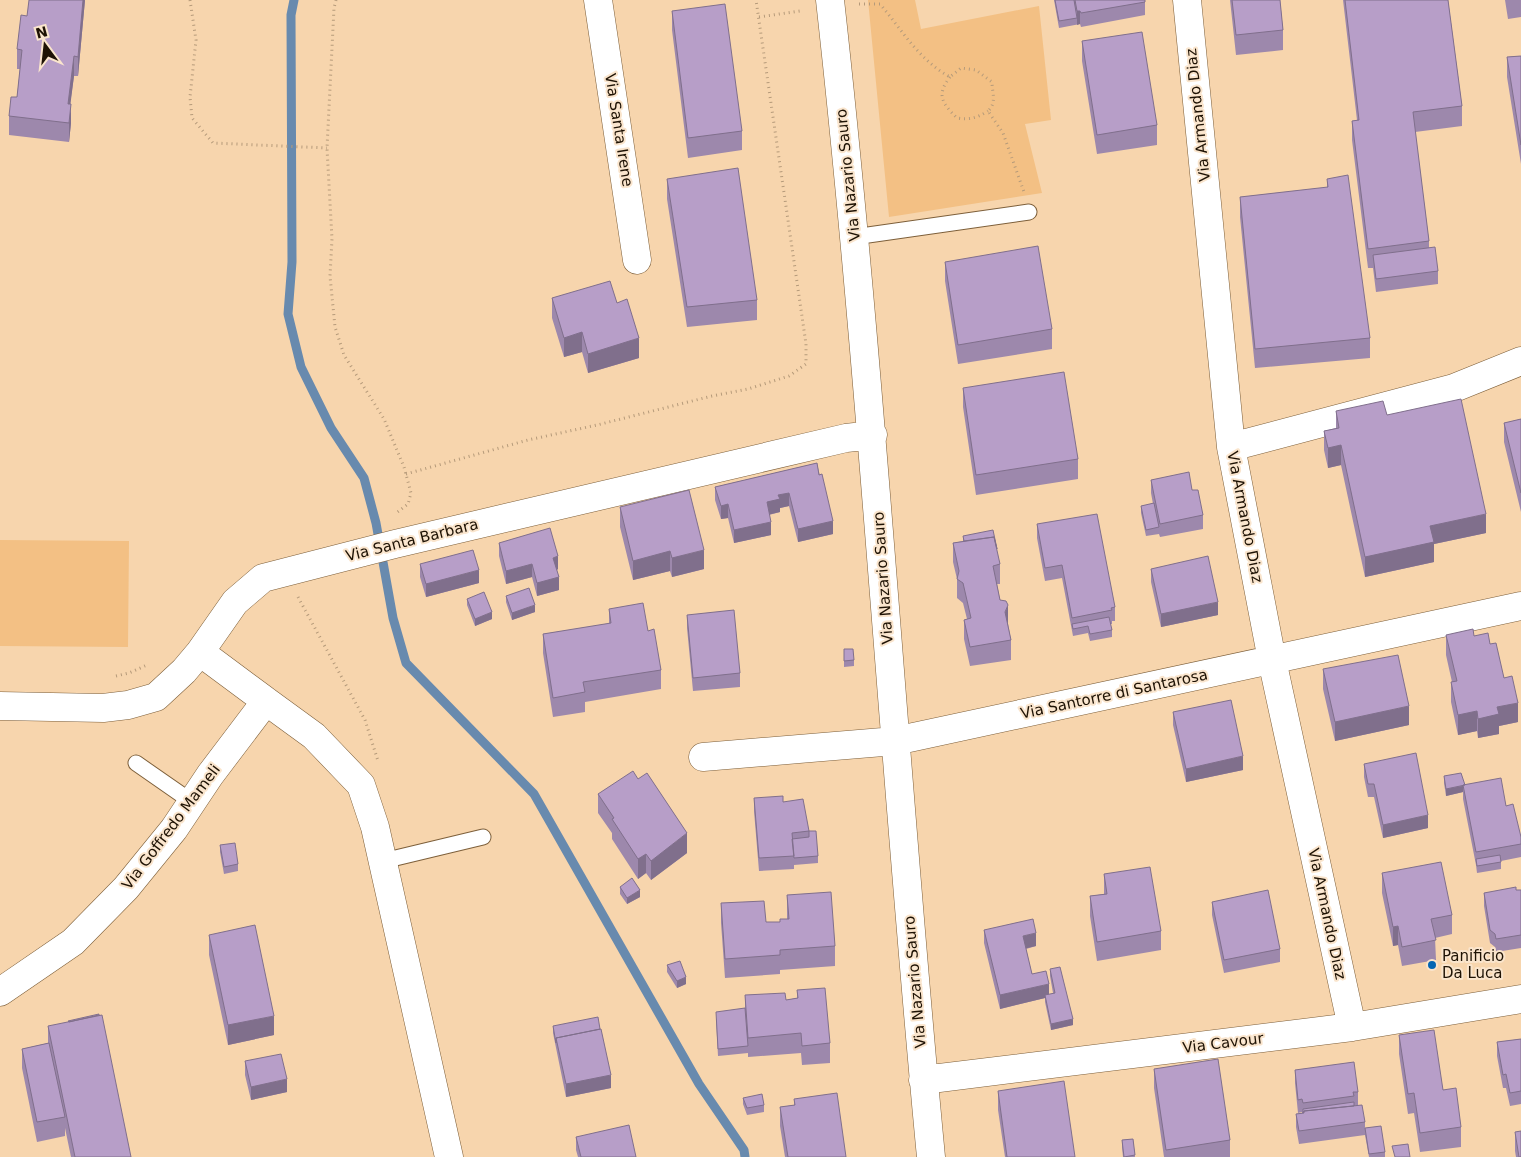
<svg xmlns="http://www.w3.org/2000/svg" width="1521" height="1157" viewBox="0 0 1521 1157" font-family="'DejaVu Sans',sans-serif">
  <rect width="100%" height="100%" fill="#f7d5ad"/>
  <!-- green -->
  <path fill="#f3c084" d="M868,0H915L921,29L1039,6L1051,120L1025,124L1042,193L889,217Z
    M0,540L129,541L128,647L0,646Z"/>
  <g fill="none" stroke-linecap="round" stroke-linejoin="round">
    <!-- stream -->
    <path stroke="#688aae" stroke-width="9" d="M294,0L291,15L292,262L288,314L301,367L331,428L364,478L376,523L393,618L406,663L534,794L699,1084L744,1150L745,1157"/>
    <!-- service casing -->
    <g stroke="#7d5f3a" stroke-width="17">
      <path id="service" d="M854,237L1029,212
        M136,763L192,802
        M383,861L483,837"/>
    </g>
    <!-- minor casing -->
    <g stroke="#7d5f3a" stroke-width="29">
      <path id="minor" d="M598,0L637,260
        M830,0C873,385 894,772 931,1157
        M1187,0L1231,447L1272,660L1352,1027
        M1231,447L1454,388L1521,361
        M266,701L314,736L361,785L375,827L449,1157
        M0,706L103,708L128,705L156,697L184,671L200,652L235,602L263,578L395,544L846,438L873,435
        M703,757L895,741L1521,606
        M0,992L73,942L126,888L174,829L210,775L266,701L200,652
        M923,1080L1352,1027L1521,999"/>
    </g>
    <!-- path -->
    <path stroke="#b59a7a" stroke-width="3" stroke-dasharray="1 4" stroke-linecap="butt" d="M190,0L196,40L190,97L192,118L213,143L327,148
      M336,0L334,8L327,148L332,239L330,276L335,327L344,355L384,419L404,467L411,493L408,504L395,514
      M859,4H880C902,30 919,60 950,77L961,68L976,70L992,82C992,92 997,103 988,111L1003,133L1024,192
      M759,17L800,11
      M950,77C936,95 942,103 957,118C969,120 977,118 988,111
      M406,474L528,440L597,425L712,396L748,389L789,376L806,364V344L756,0
      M298,597L365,720L378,761
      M116,676L129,673L147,665"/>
    <!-- service -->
    <use href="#service" stroke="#fff" stroke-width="15"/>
    <!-- minor -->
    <use href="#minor" stroke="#fff" stroke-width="28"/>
  </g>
  <!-- wall -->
  <path fill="#9d88ac" d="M85,0L78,76H74L70,104L71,123L69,142L9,135V116L17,97L20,69H17V49Z
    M1054,0H1145V15L1081,27L1080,24L1059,28Z
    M1230,0H1280L1283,30V50L1236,55Z
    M1343,0H1448L1462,106V126L1415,132L1429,241V247L1438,271V284L1376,292L1373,268H1368L1352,140V121L1357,120Z
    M1505,0H1521V17L1508,19Z
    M672,11L742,131V150L688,158L672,30Z
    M1082,41L1157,125V145L1097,154L1082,61Z
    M1521,56V164L1507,77V57Z
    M667,179L757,300V320L687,327L667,199Z
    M1327,179L1370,338V358L1255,368L1240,217V197L1327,188Z
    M945,262L1052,329V349L958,364L945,281Z
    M552,298L617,303L639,358L588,373L582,352L564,357L552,318Z
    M963,388L1078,459V479L976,495L963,407Z
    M1336,411L1387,415L1486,533L1434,544V562L1365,577L1341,465L1328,468L1324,450V431L1336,428Z
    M1521,419V512L1504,442V423Z
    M817,463L833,534L798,542L789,506L780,508V512L769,515L771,535L734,543L728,518L721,519L715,500V487Z
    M1151,480L1192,490L1203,515V529L1160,537L1159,534L1146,536L1141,513V506L1153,504L1151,493Z
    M620,507L704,569L672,577L670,571L633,580L620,527Z
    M1037,524L1115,607V621H1112V624H1110L1112,630V637L1090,641L1088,633L1073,636L1062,578L1045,581L1037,538Z
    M963,536L1000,564V584H997L1000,600L1008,624L1011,640V660L970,666L964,639V620L967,619L963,603L957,598V579L953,562V543L963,541Z
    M499,543L558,569L557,570L559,590L537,596L532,577L506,584L499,556Z
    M420,564L479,583L426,597L420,577Z
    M1151,569L1218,615L1161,627L1151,582Z
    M506,596L535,612L512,620L506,602Z
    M467,599L492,619L475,626L467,605Z
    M609,609L648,631L661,670V689L585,702V712L553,717L543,653V634L609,624Z
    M687,615L740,673V687L693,691L687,628Z
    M1446,635L1474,636L1490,644L1504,678L1518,722L1499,726V734L1478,738L1477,731L1458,735L1451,702V682H1452L1446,655Z
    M844,649L854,660V666L844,667Z
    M1323,669L1409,725L1335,741L1323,689Z
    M1173,712L1243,770L1186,782L1173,725Z
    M1364,764L1428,828L1383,838L1374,797H1368L1364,777Z
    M1444,776L1465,785L1506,806L1521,837V857L1501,861V869L1477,873L1476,865L1463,799V792L1446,796L1444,783Z
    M598,794L687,853L651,880L646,873L638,879L612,839V833L598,813Z
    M754,798L783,802L809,831L818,856V863L794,865V869L759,871L754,811Z
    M220,845L238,864V871L224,874L220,852Z
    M1382,873L1452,915V934L1435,938L1436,960L1402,966L1398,945L1393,946L1382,893Z
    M1104,874L1161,931V950L1097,961L1090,916V896L1104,894Z
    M620,887L640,897L627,904L620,894Z
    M1516,890H1521V948L1496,952L1495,947L1490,943L1484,906V893Z
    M787,895L835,946V966L780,970V974L725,978L721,923V903L766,922H780L787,919Z
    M1212,902L1280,949V962L1224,973L1212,915Z
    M984,930L1036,946L1026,949L1032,974L1049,995L1053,993L1050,976V969L1073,1025L1051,1030L1045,1002V998L1000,1009L984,943Z
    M209,935L274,1035L228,1045L209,955Z
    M667,965L686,984L677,988L667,972Z
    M797,990L830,1043V1063L802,1065L801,1053L748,1057V1053L718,1056L716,1019L745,1008V995L786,1000L797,998Z
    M48,1026L131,1157H71L65,1128V1136L37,1142L22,1068V1049L48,1043Z
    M553,1026L600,1029L611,1088L566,1097L553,1033Z
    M1399,1035L1443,1090L1461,1127V1147L1420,1152L1414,1113L1408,1114L1399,1054Z
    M1521,1039V1104L1510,1106L1506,1088H1503L1497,1056V1042Z
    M245,1061L287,1092L251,1100L245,1075Z
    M1154,1069L1230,1140V1157H1164L1154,1088Z
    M1295,1070L1358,1092V1105L1354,1106L1365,1122V1135L1299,1144L1296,1127V1114L1302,1113V1112L1298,1113L1295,1083Z
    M998,1091L1075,1157H1005L998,1110Z
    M743,1098L764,1105V1112L747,1115L743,1104Z
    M794,1099L846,1157H785L780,1126V1107L794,1105Z
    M1365,1128L1385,1152V1157H1369L1365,1135Z
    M1515,1132L1521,1157H1516L1515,1151Z
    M576,1137L636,1157H578L576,1150Z
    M1133,1139L1135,1157H1123L1122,1147V1140Z"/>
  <!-- shaded-wall -->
  <path fill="#806f8c" d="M83,0H85L78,76V57Z
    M1077,11H1080V24L1077,25Z
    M74,56V76L68,123V104Z
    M71,104V123L69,142V123Z
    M582,332V352L564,357V338Z
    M639,338V358L588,373V354Z
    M1341,445V465L1328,468V448Z
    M789,493V506L780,508V512L767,515V502L778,495Z
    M728,504V518L721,519V506Z
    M1486,514V533L1434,544V562L1365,577V557L1430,526Z
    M833,521V534L798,542V529Z
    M771,522V535L734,543V530Z
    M704,550V569L672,577V558Z
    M670,551V571L633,580V561Z
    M558,556V569L553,571V558Z
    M532,564V577L506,584V571Z
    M479,570V583L426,597V584Z
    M559,577V590L537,596V583Z
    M1218,602V615L1161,627V614Z
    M535,605V612L512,620V613Z
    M1008,605V624L1005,631V612Z
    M492,612V619L475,626V619Z
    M1518,703V722L1499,726V734L1478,738V719L1497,707Z
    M1409,706V725L1335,741V722Z
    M1477,711V731L1458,735V715Z
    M1243,756V770L1186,782V769Z
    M1463,786V792L1446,796V789Z
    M1428,815V828L1383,838V825Z
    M687,833V853L651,880V861Z
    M646,854V873L638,879V859Z
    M640,890V897L627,904V898Z
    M1398,926V945L1393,946V927Z
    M1036,933V946L1023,949V936Z
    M686,977V984L677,988V981Z
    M1049,984V997L1045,995V998L1000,1009V995Z
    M274,1016V1035L228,1045V1025Z
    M1073,1019V1025L1051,1030V1024Z
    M611,1075V1088L566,1097V1084Z
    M287,1079V1092L251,1100V1087Z"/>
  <!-- building -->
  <path fill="#b79ec8" stroke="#806f8c" d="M29,0H83L78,57L74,56L68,104H71L69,123L9,116L11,97H17L22,50L17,49L21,15L27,16Z
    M1055,0H1074L1077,18L1059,21Z
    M1075,0H1145V2L1081,13L1080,11H1077Z
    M1232,0H1280L1283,30L1236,35Z
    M1345,0H1448L1462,106L1413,112L1429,241L1368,249L1352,121L1359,120Z
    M725,4L742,131L688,138L672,11Z
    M1142,32L1157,125L1097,135L1082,41Z
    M1521,56V145L1507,57Z
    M738,168L757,300L687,307L667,179Z
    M1348,175L1370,338L1255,349L1240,197L1328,187L1327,179Z
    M1038,246L1052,329L958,345L945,262Z
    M1435,247L1438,271L1376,279L1373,255Z
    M610,281L617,303L627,299L639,338L588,354L582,332L564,338L552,298Z
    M1064,372L1078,459L976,475L963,388Z
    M1461,399L1486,514L1430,526L1434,542L1365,557L1341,445L1328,448L1324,431L1339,428L1336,411L1383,401L1387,415Z
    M1521,419V493L1504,423Z
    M817,463L819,475L822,474L833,521L798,529L789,493L778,495L780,499L767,502L771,522L734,530L728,504L721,506L715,487Z
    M1189,472L1192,490H1198L1203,515L1160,524L1151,480Z
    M689,490L704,550L672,558L670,551L633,561L620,507Z
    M1154,503L1159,527L1146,530L1141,506Z
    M1097,514L1115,607L1111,608L1112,610L1072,618L1062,565L1045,568L1037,524Z
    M550,528L558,556L553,558L559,577L537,583L532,564L506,571L499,543Z
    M993,530L997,549L994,537L964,541L963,536Z
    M994,537L1000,564L993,566L1000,600L1006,601L1008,605L1005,612L1011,640L970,647L964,620L971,618L963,583L957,579L959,571L953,543Z
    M473,550L479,570L426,584L420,564Z
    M1208,556L1218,602L1161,614L1151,569Z
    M529,588L535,605L512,613L506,596Z
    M484,592L492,612L475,619L467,599Z
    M643,603L648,631L654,629L661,670L583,682L585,692L553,698L543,634L611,623L609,609Z
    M734,610L740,673L693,678L687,615Z
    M1109,617L1112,630L1090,634L1088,626L1073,629L1072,624Z
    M1473,629L1474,636L1488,633L1490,644L1496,643L1504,678L1512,676L1518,703L1497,707L1499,714L1478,719L1477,711L1458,715L1451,682L1457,681L1446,635Z
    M844,649H853L854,660L844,661Z
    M1398,655L1409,706L1335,722L1323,669Z
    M1231,700L1243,756L1186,769L1173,712Z
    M1416,753L1428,815L1383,825L1374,784H1368L1364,764Z
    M633,771L638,779L647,773L687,833L651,861L646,854L638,859L612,819L614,818L598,794Z
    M1461,773L1465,785L1446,789L1444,776Z
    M1501,778L1506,806L1513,804L1521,837V844L1476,852L1463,785Z
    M783,796V802L803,799L809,831L792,833L794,856L759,858L754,798Z
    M809,831H816L818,856L794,858L792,839L809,837Z
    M235,843L238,864L224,867L220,845Z
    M1500,855L1501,862L1477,866L1476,859Z
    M1441,862L1452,915L1431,919L1436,940L1402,947L1398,926L1393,927L1382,873Z
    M1150,867L1161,931L1097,942L1090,896L1107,894L1104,874Z
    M632,878L640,890L627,898L620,887Z
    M1516,887V890H1521V935L1496,939L1495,934L1490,930L1484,893Z
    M1268,890L1280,949L1224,960L1212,902Z
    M831,892L835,946L780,950V955L725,959L721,903L764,901L766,922H780V919H789L787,895Z
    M1033,919L1036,933L1023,936L1032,974L1046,971L1049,984L1000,995L984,930Z
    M255,925L274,1016L228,1025L209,935Z
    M680,961L686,977L677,981L667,965Z
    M1060,967L1073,1019L1051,1024L1045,995L1055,993L1050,969Z
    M825,988L830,1043L802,1046L801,1033L748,1038L745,995L785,993L786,1000L798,998L797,990Z
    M745,1008L748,1046L718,1049L716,1012Z
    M99,1014V1015L69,1022L68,1021Z
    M102,1015L131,1157H75L48,1026Z
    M598,1017L600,1029L556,1038V1043L553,1026Z
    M601,1029L611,1075L566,1084L556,1038Z
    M1434,1030L1443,1090L1456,1088L1461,1127L1420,1133L1414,1093L1408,1094L1399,1035Z
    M1521,1039V1091L1510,1093L1506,1074L1503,1075L1497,1042Z
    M49,1043L65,1117L37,1122L22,1049Z
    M281,1054L287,1079L251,1087L245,1061Z
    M1218,1059L1230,1140L1166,1150L1154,1069Z
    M1354,1062L1358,1092H1353L1354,1096L1303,1103L1302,1099L1298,1100L1295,1070Z
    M1064,1081L1075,1157H1007L998,1091Z
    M837,1093L846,1157H788L780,1107L795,1105L794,1099Z
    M762,1094L764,1105L747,1108L743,1098Z
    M1354,1102V1106L1304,1111L1303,1113V1109Z
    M1362,1105L1365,1122L1299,1131L1296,1114L1304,1113V1111Z
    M629,1125L636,1157H581L576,1137Z
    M1381,1126L1385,1152L1369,1154L1365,1128Z
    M1521,1131V1157H1519L1515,1132Z
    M1133,1139L1135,1155L1124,1157L1122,1140Z
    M1408,1144L1410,1157H1395L1392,1146Z"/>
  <!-- markers -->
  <circle fill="#0466b2" stroke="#fae5cd" stroke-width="2" cx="1432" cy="965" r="5"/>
  <g text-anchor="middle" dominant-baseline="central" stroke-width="4" stroke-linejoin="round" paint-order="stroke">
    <!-- street labels -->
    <g font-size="15" fill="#1e1204" stroke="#fae5cd">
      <text transform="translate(1198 115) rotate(-96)">Via Armando Diaz</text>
      <text transform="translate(619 130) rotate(81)">Via Santa Irene</text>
      <text transform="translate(848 175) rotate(-96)">Via Nazario Sauro</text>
      <text transform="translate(1245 517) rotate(79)">Via Armando Diaz</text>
      <text transform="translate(412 540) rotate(-14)">Via Santa Barbara</text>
      <text transform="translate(883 578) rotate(-94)">Via Nazario Sauro</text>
      <text transform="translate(1114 694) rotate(-12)">Via Santorre di Santarosa</text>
      <text transform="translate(171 827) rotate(-53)">Via Goffredo Mameli</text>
      <text transform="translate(1327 914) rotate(78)">Via Armando Diaz</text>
      <text transform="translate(915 982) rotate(-95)">Via Nazario Sauro</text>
      <text transform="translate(1223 1043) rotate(-7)">Via Cavour</text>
    </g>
    <!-- poi labels -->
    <g font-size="15" fill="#1e1204" stroke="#fae5cd" text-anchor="start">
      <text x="1442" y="956">Panificio<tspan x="1442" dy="17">Da Luca</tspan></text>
    </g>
  </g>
  <!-- north arrow -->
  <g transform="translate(45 45) rotate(345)" stroke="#fae5cd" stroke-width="4" paint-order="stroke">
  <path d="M0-4L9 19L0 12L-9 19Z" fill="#1e1204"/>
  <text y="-8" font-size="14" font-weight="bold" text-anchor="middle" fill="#1e1204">N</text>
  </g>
</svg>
